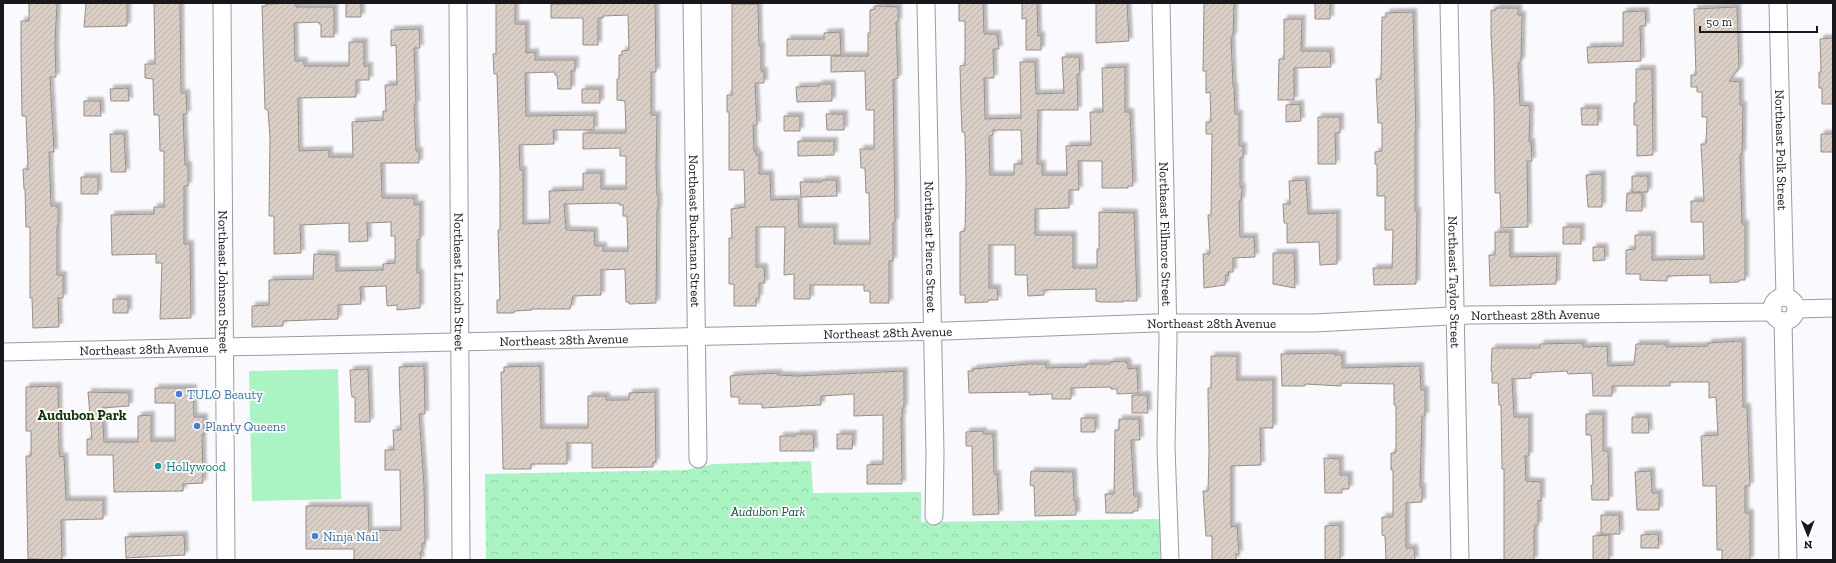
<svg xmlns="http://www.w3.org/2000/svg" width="1836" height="563" viewBox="0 0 1836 563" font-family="'Zilla Slab',serif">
  <defs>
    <pattern id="park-crowns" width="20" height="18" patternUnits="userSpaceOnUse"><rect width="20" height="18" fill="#aaf4c4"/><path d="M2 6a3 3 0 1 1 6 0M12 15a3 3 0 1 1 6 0" fill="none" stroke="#92d0a8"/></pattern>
    <pattern id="building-hatch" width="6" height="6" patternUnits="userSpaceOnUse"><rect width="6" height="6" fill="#dacfc6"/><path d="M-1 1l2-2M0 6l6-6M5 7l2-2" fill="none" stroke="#bab1aa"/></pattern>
    <filter id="shadow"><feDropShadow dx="3.5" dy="-3.5" stdDeviation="1" flood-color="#0004"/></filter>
  </defs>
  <rect width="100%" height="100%" fill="#faf9fe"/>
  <!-- green -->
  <path fill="#aaf4c4" d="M338,369L341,499L252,501L249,371Z"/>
  <!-- park -->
  <path fill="url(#park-crowns)" d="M811,461L813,493L921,492V522L1160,519V560H486L485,474L686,470L714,464Z"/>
  <!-- building -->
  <path fill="url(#building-hatch)" stroke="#988e85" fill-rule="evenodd" filter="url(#shadow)" d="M29,3H57L55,43L56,77H50L54,152H49L51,206H58V227H57V275H63V298H58L59,327L33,328L32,298H30V227H26L25,189H24L23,169H28L26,116H22L21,57V21H29Z
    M86,3H127V26L84,27Z
    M154,3H180L181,93H186L187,114H183L185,165H188V186H184V244H190L191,318L160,319L162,263H156V254L112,255L111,215L154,214V207H164V151H160L159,115H154L153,79L145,78V64H155Z
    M296,3V7H334V37H321V24H319V22L294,23L295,61H304V66H349V42H364V66H369V80H356V97L298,98L299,151L329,150V157H353L352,122L383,120V111H386L385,85H397L396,45L391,46V30L419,29L420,48H414L416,104L414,105L416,151H419V163H381L382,198H414V205L420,204V239L417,240V273H420V308L397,310V305L387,306L386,286L360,287L361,304L338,305V319L283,321V326L252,327V306L269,305V280L313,279L314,254L336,255V271L383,270V264L395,263V236H391V222L367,223L368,241L349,242V223L300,225L301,253L274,254V216H269L270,138L268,110L265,109L262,6H267V4Z
    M346,3H361V17H346Z
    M496,3H515V24H526V53L535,52V60H575V71H571V89H558L557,75H555V72L525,73L526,116L594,115V130H553L554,144L519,145L520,170H523V224L550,223L549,191L583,190V173H601V189H626V156H620V148L583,149V133H626L625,101L617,100V79H619V55H622V51L629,50L628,15L603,16V18H598V45H583V18H551V4L655,3L656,72H651V115H657L656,169L657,195H658V209H657L656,303L629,304V302H626L625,269L601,270V295L573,296L570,309H532V310L514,311V313H497V300H500L498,230H500V172L497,74H494L493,54H496ZM619,203V205H623V216H627L628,251H603V246H595L594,231L566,230L564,204Z
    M959,3H983L984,34H997L999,49H993L994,78H984L985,119L1021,118L1020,62H1035L1036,94L1064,93L1062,57H1079L1080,74H1077L1078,110H1038L1037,164H1042V175H1067L1066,146L1091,145L1090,112H1103L1102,68L1125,67V112H1130L1133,186H1128V188H1102V161H1078L1079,190H1069V208L1035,209V235H1073V268H1097V249H1099V212L1134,213L1137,301H1123V302H1100L1096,301V289L1044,290V295L1028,296L1027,275H1015V245H989V288H997L998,300H988V302L965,303V295H960V232L965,231L966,182L965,136L964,132H962L961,106L960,66L965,65V21H959ZM993,130H1021L1022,164H1014V175H990L989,136L993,135Z
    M1022,3H1037L1038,36L1041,35V50H1026V18L1022,19Z
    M1096,3H1127L1129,41L1096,43Z
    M1204,3H1234L1233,37H1231L1233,86H1234L1235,114H1239V146H1243V158H1240V187H1242L1241,201H1239L1240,237H1254L1255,257L1233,258V272H1228L1229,275H1226L1225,285L1204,288L1203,254H1209L1210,252L1208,215H1211L1212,134H1206V122H1211L1210,92L1206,93V71H1203Z
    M1315,3H1330V19H1315Z
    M732,4H758L759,46H761V71H764V83H755L757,125H753L754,151H756V155H759V174H770L771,200L798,199L799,227H834V244H870L869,193H866L865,168H861L860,149H874V110H866L865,71L831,72V56H868V33H870V10L875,9V6L898,7V22H896L898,78L893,80L895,222H893V261H889V303H870V291H864V285H810V299H794V274L784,275L785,227H756V267H764L765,283H759V298H756V306H734V284H729V238H732L731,209L745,207L744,170H729V112H727V95H732Z
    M1737,7L1739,68L1729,81L1740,82V105H1743L1742,154H1740L1742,224H1745V280H1739V282L1710,283V275L1667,276V281L1640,280V274H1626V250L1635,249V235H1652V260L1704,259L1703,222H1691V201H1704L1701,144H1706L1707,117H1702V92H1697V87H1691V75H1696L1694,9Z
    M1496,8H1518V15H1522L1521,61L1518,63L1520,105L1529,106L1530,108L1529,142H1531L1532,161H1527L1528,227L1501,228L1500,193H1495L1494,97L1491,34V10H1496Z
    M1645,11L1646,26H1640L1641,61L1588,63L1587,47L1623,46V12Z
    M1413,12L1416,131H1415V211H1417L1416,284L1374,285L1373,268H1392L1393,230H1385V196H1377V164H1375V152L1382,151V123H1378L1376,79H1381L1382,17H1386V13Z
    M1284,19H1302L1301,51H1330L1331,67L1294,68V100H1278L1279,59H1284Z
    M840,32L841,55L787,56V39H824V33Z
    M1833,38V104H1822V88H1819V72H1821L1820,39Z
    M1636,69H1652L1653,155L1637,156V125H1634V103H1636Z
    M819,84H832V101L797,102L796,87L819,86Z
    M128,88L129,101H111L110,89Z
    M582,89H600V103H582Z
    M84,101H100L101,116H84Z
    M1300,104L1301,121L1286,122V105Z
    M1581,108H1598V125H1582Z
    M826,114H844V130H827Z
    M784,116H800V131H784Z
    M1318,117H1340V133H1335L1336,164H1318Z
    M110,134H124L126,172H111Z
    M1821,134H1833V152H1821Z
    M798,141H834V155L798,156Z
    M1602,174V207H1588L1586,175Z
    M1632,176H1648V192H1632Z
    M81,177H98V194H81Z
    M822,180H836L837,196L801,197L800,182H822Z
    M1306,180L1308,214L1337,213V264L1320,265L1319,242L1287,243V223H1284L1283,204H1290L1289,181Z
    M1627,193H1642V211H1626Z
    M1563,227H1581V244H1563Z
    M1495,232H1510V257L1557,256L1556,284L1490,286L1489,255H1495Z
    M1593,247H1604L1605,260L1593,261Z
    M1273,253H1294L1295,288L1273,284Z
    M113,299H128V313H113Z
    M1742,341L1743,407H1747L1750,486H1745V513H1750V560H1722V550H1717L1716,486H1703L1701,436L1718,435L1716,397L1709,398V382H1670V386H1612V396H1593L1592,373L1568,374L1567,371L1531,373V378L1512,379L1514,417H1529V456H1525L1526,481L1541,482V501L1538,500V525H1535L1534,534V560H1504V469H1502L1501,405H1499L1498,383H1492V371H1491L1492,348H1540V344L1583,343V347L1607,346L1608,366L1634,365L1636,344H1666V347L1708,346V343Z
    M1335,353L1334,355H1342V368L1420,366L1421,390H1425V416H1422L1420,487H1422V502L1406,503V548H1414L1415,560H1386L1385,536L1382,535V517H1393V470H1391V453H1395L1396,450V405H1394V384L1341,383V386L1305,384V386H1282L1281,354Z
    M1211,356H1237V380H1273V428H1260L1261,465L1231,466V527L1237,526L1239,554H1236V560H1212V536H1206L1203,491H1208L1209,452L1208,395V388H1211Z
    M1126,361V363H1128V369L1137,368L1138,393L1117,394V389H1111V387L1071,388V399H1052V394L1029,395V392L969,393L968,371H973V369L1029,364H1046V368L1086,367V364H1110V362Z
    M424,366L425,414H419L424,485L425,543H422V552H420L421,560H354V549H306V506H368L369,531L401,530L400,470H385V450H394L393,430H401L399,367Z
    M540,366L541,428H588V396H606V400H629V393L655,392L656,462H653V467L592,468V443H567V464H531V469H503L501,372H504V367Z
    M368,369L370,422H355V397H352L351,390L350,370Z
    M904,371V408H902V417H901L902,484H867V465L883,464V415L854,416V394L821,396V405L762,408V404H739V397H731L730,376L739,375L778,373V375L797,376Z
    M58,386L59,451L60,457L64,456L66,500H103V519L61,520L62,560L28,559L26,456H31V431H26V387Z
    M155,388H193L194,417H204V435H202L203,483L183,484V491L114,492L113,455H87V439H92L88,392L129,393V406L102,408L104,442H138V416L151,415V441H175V403H155Z
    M1132,395H1147L1148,413H1132Z
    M1586,414H1603V451H1608L1609,500H1592L1591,485H1593L1591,435H1586Z
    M1632,417H1648L1649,433H1632Z
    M1081,418H1095V432H1081Z
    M1119,419H1139L1140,440H1131L1134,496H1138V511H1133V513H1106L1105,494H1114L1115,430H1119Z
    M983,431V434H993L994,474H997L999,514L973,515L972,446H966V432Z
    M796,434H813L814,451H780V436H796Z
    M837,434H853L852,449H837Z
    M1324,458L1340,459V475H1349V489H1342V493H1325Z
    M1031,471L1073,472L1074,501H1076V515L1035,516L1034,486L1030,485Z
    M1651,471L1652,493H1659V510H1637L1635,472Z
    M1601,515H1619L1620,534H1601Z
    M1340,525V560H1325V526Z
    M1658,534L1659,548H1641V535Z
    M184,535L185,555L126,558L125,537Z
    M1609,535V560H1593V536Z"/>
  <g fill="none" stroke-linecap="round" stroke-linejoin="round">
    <!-- minor casing -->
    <g stroke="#9c9aa6" stroke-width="19">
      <g id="minor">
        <path id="s1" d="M222,3L226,560"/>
        <path id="s2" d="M458,3L461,560"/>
        <path id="s3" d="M692,3L698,459"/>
        <path id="s4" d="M926,3L935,453L934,516"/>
        <path id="s5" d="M1161,3L1168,338L1166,446L1170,560"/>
        <path id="s6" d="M1449,3L1460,560"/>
        <path id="s7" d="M1778,3L1785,297"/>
        <circle cx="1784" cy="309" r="12"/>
        <path d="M1796,309L1833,308"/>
        <path d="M1783,321L1788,560"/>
        <path id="s8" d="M3,352L946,331L1155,323H1314L1470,315L1768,312L1773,309"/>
      </g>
    </g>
    <!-- minor -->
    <use href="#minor" stroke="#fff" stroke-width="17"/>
  </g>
  <!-- markers -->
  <g fill="#3f7fe0" stroke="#fff" stroke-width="1.5">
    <circle cx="179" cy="394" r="4"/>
    <circle cx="197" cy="426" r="4"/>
    <circle cx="315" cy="536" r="4"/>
  </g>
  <circle fill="#0f9aa8" stroke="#fff" stroke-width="1.5" cx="158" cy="466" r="4"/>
  <g text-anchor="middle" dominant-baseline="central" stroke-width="3.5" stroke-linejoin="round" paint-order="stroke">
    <!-- street labels -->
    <g font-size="13" fill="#18181c" stroke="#fff">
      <text stroke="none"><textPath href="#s7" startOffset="147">Northeast Polk Street</textPath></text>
      <text stroke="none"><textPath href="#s3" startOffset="228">Northeast Buchanan Street</textPath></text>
      <text stroke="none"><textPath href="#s5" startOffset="231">Northeast Fillmore Street</textPath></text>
      <text stroke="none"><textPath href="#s4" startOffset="244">Northeast Pierce Street</textPath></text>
      <text stroke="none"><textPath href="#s1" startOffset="279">Northeast Johnson Street</textPath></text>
      <text stroke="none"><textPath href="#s2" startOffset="279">Northeast Lincoln Street</textPath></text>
      <text stroke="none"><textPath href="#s6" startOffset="279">Northeast Taylor Street</textPath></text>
      <text stroke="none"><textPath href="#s8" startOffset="1533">Northeast 28th Avenue</textPath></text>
      <text stroke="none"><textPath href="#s8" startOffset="1209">Northeast 28th Avenue</textPath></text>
      <text stroke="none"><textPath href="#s8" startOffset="885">Northeast 28th Avenue</textPath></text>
      <text stroke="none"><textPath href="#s8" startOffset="561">Northeast 28th Avenue</textPath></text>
      <text stroke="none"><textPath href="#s8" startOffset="141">Northeast 28th Avenue</textPath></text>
    </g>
    <!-- shop labels -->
    <g font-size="13" fill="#366cbe" stroke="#fff" text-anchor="start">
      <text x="187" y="394">TULO Beauty</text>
      <text x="205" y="426">Planty Queens</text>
      <text x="323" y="536">Ninja Nail</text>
    </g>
    <!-- culture labels -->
    <g font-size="13" fill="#0d838f" stroke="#fff" text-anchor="start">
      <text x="166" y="466">Hollywood</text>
    </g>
    <!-- park labels -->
    <g font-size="13" font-style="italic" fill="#115632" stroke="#fff">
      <text x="768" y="511">Audubon Park</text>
    </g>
    <!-- neighbourhood labels -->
    <g font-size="14" font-weight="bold" fill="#123305" stroke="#fff">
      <text x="82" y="415">Audubon Park</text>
    </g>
  </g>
  <!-- border -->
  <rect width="1836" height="563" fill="none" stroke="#18181c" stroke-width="8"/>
  <!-- north arrow -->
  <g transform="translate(1808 535) rotate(179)" stroke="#ffffff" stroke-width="3" paint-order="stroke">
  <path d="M0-3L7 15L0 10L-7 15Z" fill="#18181c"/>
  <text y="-6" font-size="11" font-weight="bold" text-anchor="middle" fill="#18181c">N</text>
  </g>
  <!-- scale -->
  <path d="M1700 26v6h117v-6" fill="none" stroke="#18181c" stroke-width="2"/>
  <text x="1706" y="26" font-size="12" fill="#18181c" stroke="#ffffff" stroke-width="3" paint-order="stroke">50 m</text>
</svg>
